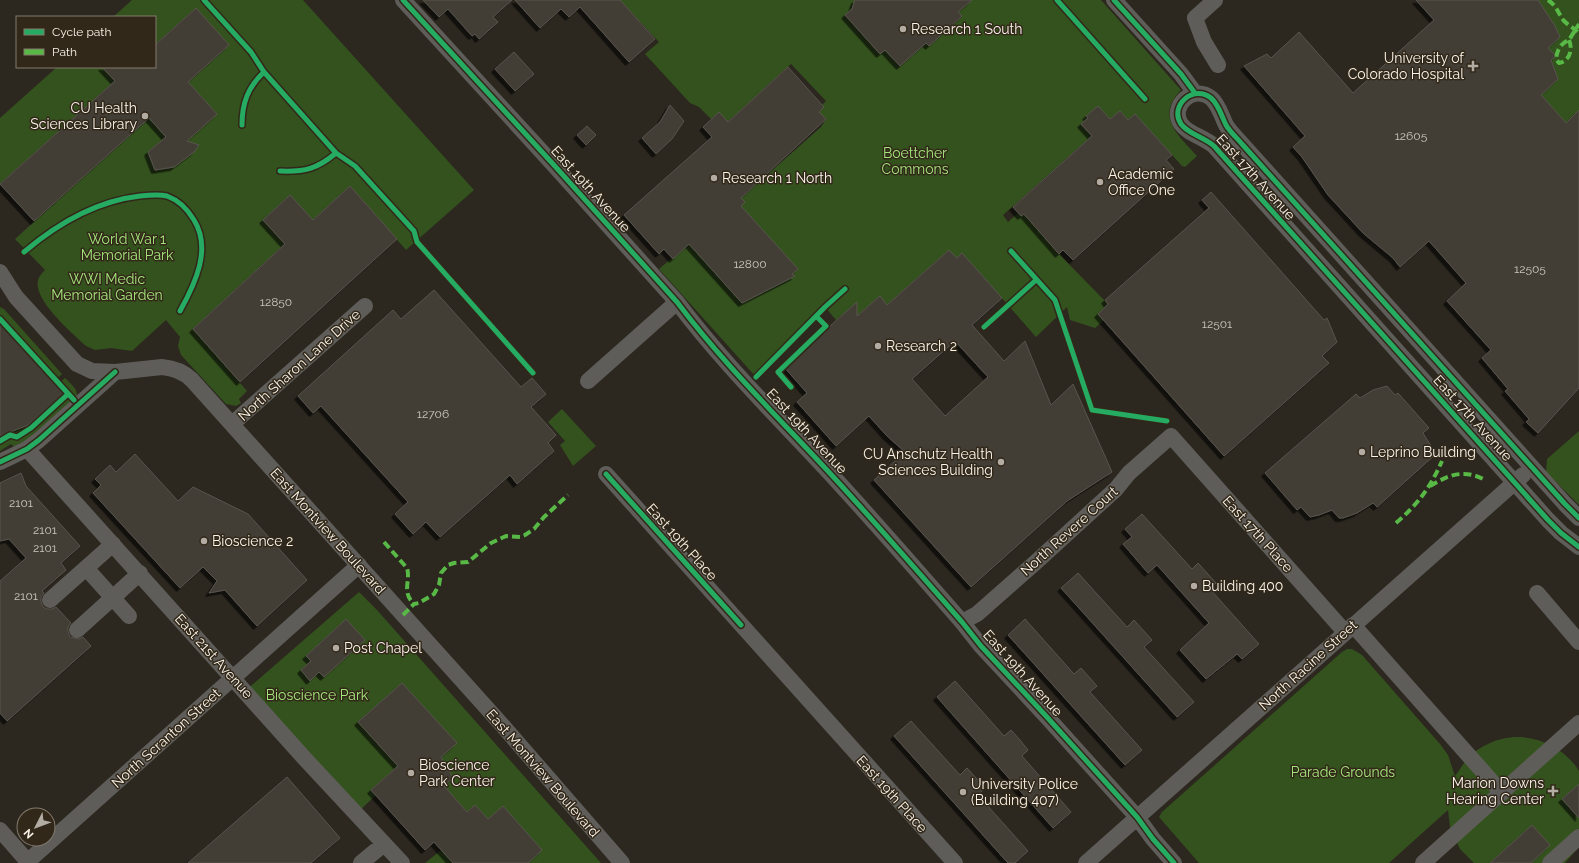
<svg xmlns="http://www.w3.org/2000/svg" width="1579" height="863" viewBox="0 0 1579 863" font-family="Raleway,sans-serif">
  <defs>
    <filter id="shadow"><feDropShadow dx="-3.5" dy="3.5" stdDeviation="0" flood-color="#0009"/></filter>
  </defs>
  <rect width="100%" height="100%" fill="#2c271f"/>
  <!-- green -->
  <path fill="#34521d" d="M132,0H303L474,190L406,250L350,186L312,222L290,195L263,220L285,244L193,329L247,391L239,399L241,403L236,406L226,404L181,355L178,346L180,337L166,320L132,351L111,348L95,350L86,346C72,333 33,300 38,280C39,276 42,273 45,270L15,239L149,118L166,137L148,152L156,170L174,167L177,149L217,114L188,82L229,45L196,8L155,45V17H113Z
    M620,0H862L845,16L880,54L888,47L897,56L893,59L900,66L926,43L929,46L962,17L958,12L972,0H1101L1181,90C1155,117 1178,135 1197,156L1185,167L1182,166L1135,114L1128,120L1120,111L1110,119L1098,106L1086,116L1092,136L1003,215L1008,222L1018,213L1021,216L1024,214L1059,254L1108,304L1098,314L1104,320L1095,328L1070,320L1067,307L1036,337L962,253L963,252L957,258L949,250L887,305L880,296L850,322L843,314L836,320L825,307L756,377L659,269L707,228L742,303L784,282L797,269L736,210L745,202L741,198L821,127L826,119L819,112L824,107L822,105L826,101L791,64L721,129L699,107L690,103L645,54L659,42Z
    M1535,0H1579V110L1566,123L1541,95L1558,79L1551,60L1555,56L1548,48L1560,37L1555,26Z
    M57,67H103L115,81L0,184V118Z
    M0,307L4,309L62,374L56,380L59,383L65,378C70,383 78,389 77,396L26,441L14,447L11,444L0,451Z
    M562,409L596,446L573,466L560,445L565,441L548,422Z
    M1579,431V505L1546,472L1547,459Z
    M359,592L377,610L601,863H528L542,850L503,807L488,819L475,805L467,812L444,786L453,778L440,758L456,743L402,683L359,722L398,766L371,790L376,795L356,814L245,691Z
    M1347,649H1352L1362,655L1440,744L1448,755L1455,776C1460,770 1463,763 1468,758C1472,753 1481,747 1488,744C1520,728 1561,741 1579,771V847L1565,863H1474L1460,849L1450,827L1448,810L1389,863H1199L1159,817L1162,812L1342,652Z
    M449,844L453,863H425Z"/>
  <!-- building -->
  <path fill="#423d36" stroke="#58544d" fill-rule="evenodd" filter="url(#shadow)" d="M423,0H512L493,17L498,22L479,39L475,34L472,36L448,9L439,17Z
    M515,0H620L655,39L629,62L580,7L569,17L561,9L540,28Z
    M855,0H972L958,12L962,16L929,46L926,43L900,66L885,50L880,54L845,15L852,9Z
    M1416,0H1538L1555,26L1560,37L1548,48L1556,56L1551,60L1558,79L1541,95L1566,123L1579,110V388L1538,433L1526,422L1529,419L1505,391L1508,389L1482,358L1491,350L1447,301L1466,283L1429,241L1400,267L1393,258L1363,233L1328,195L1302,157L1293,147L1305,136L1244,66L1267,54L1271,58L1299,32L1353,93L1434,20Z
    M196,8L229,45L188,82L217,114L187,141L199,145L194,152L174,167L155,170L148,152L166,137L149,118L34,221L0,184L115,81L102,67H155V45Z
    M514,52L534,74L515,91L495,69Z
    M788,67L824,107L819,112L826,119L741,198L745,202L741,206L798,269L792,274L795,276L742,303L689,244L673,259L664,249L659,254L624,215L712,137L703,127L719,112L728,122Z
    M670,105L684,121L672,139L656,154L642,138L660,122Z
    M1098,106L1110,119L1120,111L1128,120L1135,114L1172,155L1166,160L1174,169L1073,260L1063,250L1059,254L1024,214L1021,216L1013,207L1092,136L1081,124L1088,118L1086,116Z
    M587,126L596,135L586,145L577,135Z
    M350,186L397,239L240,382L193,329L285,244L263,220L290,195L313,220Z
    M1211,192L1324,320L1327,318L1337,342L1322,356L1329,363L1224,456L1098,314L1108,304L1105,300L1209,208L1202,200Z
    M949,250L957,258L962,253L1002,298L972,325L1004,361L1025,341L1051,405L1073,384L1112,472L1067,501L971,587L874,480L905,452L887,436L869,416L836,446L797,402L807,393L784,367L857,302V316L880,296L887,305ZM955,341L988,377L945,416L912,379Z
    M434,290L521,387L532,378L546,394L531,407L556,435L548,443L554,451L517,484L510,475L440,537L426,522L413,534L395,514L408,502L321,406L313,413L298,396L393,310L401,319Z
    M0,322L64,393L28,425L0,436Z
    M1387,386L1395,395L1398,393L1429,428L1423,433L1436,454L1377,507L1373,503L1357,513L1343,518H1339L1332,510L1319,515L1310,517L1301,507L1297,510L1265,473L1356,394L1360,398L1373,390Z
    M135,454L178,501L193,487L248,514L307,580L257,626L225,590L209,593L217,581L203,567L180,588L93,493L101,485L95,479L110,465L116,472Z
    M21,473L26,486L80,546L61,563L66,570L42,591L44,593L41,597V602L43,607L47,609H52L56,607L71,623L68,627V632L70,637L79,639L83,637L91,646L7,721L0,713V581L26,558L9,539L0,541V483Z
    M1142,514L1192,569L1198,563L1216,583L1210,589L1259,644L1242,659L1237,654L1206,679L1180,650L1209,623L1157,565L1148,573L1123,544L1132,537L1125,529Z
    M1078,573L1127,627L1134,620L1152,640L1144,647L1194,702L1177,717L1061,588Z
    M346,619L365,640L324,677L319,672L310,681L301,670L311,661L306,656Z
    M1025,619L1074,674L1081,668L1097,686L1090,692L1142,750L1125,765L1008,635Z
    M955,681L1004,736L1011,730L1020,740L1028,750L1022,756L1071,812L1053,828L937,697Z
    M402,683L457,743L441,757L453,778L444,786L467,812L475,805L488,819L503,806L542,850L528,863H453L434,842L425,850L371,790L398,766L358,722Z
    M911,721L960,775L967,768L985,788L978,795L1028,851L1015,863H1008L894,736Z
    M287,777L340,838L311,863H188Z
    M1579,784V818L1562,799Z
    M1532,825L1550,845L1531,863H1490Z"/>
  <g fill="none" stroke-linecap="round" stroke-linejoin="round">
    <!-- minor -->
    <path stroke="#5f5d59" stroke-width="16" d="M403,0L553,164L677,302C725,366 784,423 838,482C880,528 921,575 962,622L981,646L1046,716L1137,817L1153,839L1174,863
      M1114,0L1181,74L1195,93
      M1215,0L1195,18L1204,42L1218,65
      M0,272L16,297L77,364L92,371L115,372L162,367C174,368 183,371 192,380L503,726L622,863
      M588,381L677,302
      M232,424L365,306
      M27,449L306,760L402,863
      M0,462L27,449L39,440L115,372
      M606,474L955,863
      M1579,518L1565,504L1242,144C1237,138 1230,132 1226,125C1221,115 1219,105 1211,98C1193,84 1169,106 1181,124C1188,134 1204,137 1214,146L1548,520L1561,533L1579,547
      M86,568L129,616
      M1537,593L1579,642
      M50,600L113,544
      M962,622L977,614L1036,562L1116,489L1129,473L1171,436L1345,632
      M1353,625L1502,793
      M77,630L140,573
      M0,830L29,863
      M26,863L359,565
      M361,863L384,844
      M1086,863L1523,475
      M1423,863L1579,723
      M1550,863L1579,837"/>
    <!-- quiet -->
    <path stroke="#58b947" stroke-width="4" stroke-dasharray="8 4" stroke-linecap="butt" d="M1548,0C1557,6 1558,13 1564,21C1569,26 1575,28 1579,34
      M1569,40C1573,49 1570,61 1559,63L1556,59C1557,50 1561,43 1569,40L1579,24
      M1430,486C1448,475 1464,469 1483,479
      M1396,523C1418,504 1430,488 1442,461
      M384,542L407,568C411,582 401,591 414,604
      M403,615L414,604L419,603L434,594L439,585L441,573L448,565L454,563L468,562L491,543L506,536L520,537L525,535L534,529L544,517L568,495"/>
    <!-- cycleway casing -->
    <g stroke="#322819" stroke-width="8">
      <path id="cycleway" d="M204,0L251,52L264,72L336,153L355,166L414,231L417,242L533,373
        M403,0L553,164L677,302C725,366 784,423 838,482C880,528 921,575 962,622L981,646L1046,716L1137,817L1153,839L1174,863
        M1057,0L1145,99
        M1114,0L1181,74L1195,93
        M242,125C242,103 248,87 264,72
        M280,171C305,172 317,169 336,153
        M1011,251L1055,300L1092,410L1167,421
        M24,252C57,224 96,201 140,196C149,195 159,194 167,196C178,200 188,210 194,220C212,249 195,284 180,311
        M0,319L74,400
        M984,327L1036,280
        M756,377L825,307L845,289
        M791,387L778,372L826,326L816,316
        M0,441L10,435L17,437L31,428L68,394
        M0,462L27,449L39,440L115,372
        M606,474L741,625
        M1579,518L1565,504L1242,144C1237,138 1230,132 1226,125C1221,115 1219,105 1211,98C1193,84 1169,106 1181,124C1188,134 1204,137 1214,146L1548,520L1561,533L1579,547"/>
    </g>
    <!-- cycleway -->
    <use href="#cycleway" stroke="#26ab63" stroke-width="5"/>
  </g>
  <!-- markers -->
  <g fill="#b2aca3" stroke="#322819" stroke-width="1.5">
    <circle cx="903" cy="29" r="4"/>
    <path d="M1471 60h4v4h4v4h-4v4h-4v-4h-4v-4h4z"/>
    <circle cx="145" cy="116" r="4"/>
    <circle cx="714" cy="178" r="4"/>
    <circle cx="1100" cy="182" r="4"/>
    <circle cx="878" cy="346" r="4"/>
    <circle cx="1362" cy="452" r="4"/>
    <circle cx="1001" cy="462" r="4"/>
    <circle cx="204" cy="541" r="4"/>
    <circle cx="1194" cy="586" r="4"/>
    <circle cx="336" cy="648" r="4"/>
    <circle cx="411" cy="773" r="4"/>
    <path d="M1551 785h4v4h4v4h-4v4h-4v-4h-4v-4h4z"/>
    <circle cx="963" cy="792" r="4"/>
  </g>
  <g text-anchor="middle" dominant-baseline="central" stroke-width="3" stroke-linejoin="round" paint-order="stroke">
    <!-- number labels -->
    <g font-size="12" fill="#ccc6bd">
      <text x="1411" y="136">12605</text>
      <text x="750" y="264">12800</text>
      <text x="1530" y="269">12505</text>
      <text x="276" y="302">12850</text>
      <text x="1217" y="324">12501</text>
      <text x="433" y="414">12706</text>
      <text x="21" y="503">2101</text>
      <text x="45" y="530">2101</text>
      <text x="45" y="548">2101</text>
      <text x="26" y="596">2101</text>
    </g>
    <!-- poi labels -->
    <g font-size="14" fill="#faf4ea" stroke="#322819" text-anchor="start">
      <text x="911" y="29">Research 1 South</text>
      <text x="1464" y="58" text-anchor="end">University of<tspan x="1464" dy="16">Colorado Hospital</tspan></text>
      <text x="137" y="108" text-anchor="end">CU Health<tspan x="137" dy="16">Sciences Library</tspan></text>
      <text x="1108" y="174">Academic<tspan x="1108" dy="16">Office One</tspan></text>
      <text x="722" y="178">Research 1 North</text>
      <text x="886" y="346">Research 2</text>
      <text x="1370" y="452">Leprino Building</text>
      <text x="993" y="454" text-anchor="end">CU Anschutz Health<tspan x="993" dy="16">Sciences Building</tspan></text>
      <text x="212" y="541">Bioscience 2</text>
      <text x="1202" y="586">Building 400</text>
      <text x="344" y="648">Post Chapel</text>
      <text x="419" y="765">Bioscience<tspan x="419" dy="16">Park Center</tspan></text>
      <text x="1544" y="783" text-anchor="end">Marion Downs<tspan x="1544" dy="16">Hearing Center</tspan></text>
      <text x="971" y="784">University Police<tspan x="971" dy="16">(Building 407)</tspan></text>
    </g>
    <!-- park labels -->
    <g font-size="14" fill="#a4e67b" stroke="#322819">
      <text x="915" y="153">Boettcher<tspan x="915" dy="16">Commons</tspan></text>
      <text x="127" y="239">World War 1<tspan x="127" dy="16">Memorial Park</tspan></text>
      <text x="107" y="279">WWI Medic<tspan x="107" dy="16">Memorial Garden</tspan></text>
      <text x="317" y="695">Bioscience Park</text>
      <text x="1343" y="772">Parade Grounds</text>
    </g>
    <!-- street labels -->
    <g font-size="14" fill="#faf4ea" stroke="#322819">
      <text transform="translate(1256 177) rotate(48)">East 17th Avenue</text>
      <text transform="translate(591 189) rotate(48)">East 19th Avenue</text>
      <text transform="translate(299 365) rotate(-42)">North Sharon Lane Drive</text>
      <text transform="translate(1473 418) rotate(48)">East 17th Avenue</text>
      <text transform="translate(807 431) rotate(47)">East 19th Avenue</text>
      <text transform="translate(328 531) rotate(48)">East Montview Boulevard</text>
      <text transform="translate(1069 531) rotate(-42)">North Revere Court</text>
      <text transform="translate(1258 534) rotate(48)">East 17th Place</text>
      <text transform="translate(682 542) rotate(48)">East 19th Place</text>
      <text transform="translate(214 656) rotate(48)">East 21st Avenue</text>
      <text transform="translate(1308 665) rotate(-42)">North Racine Street</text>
      <text transform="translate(1023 673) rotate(48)">East 19th Avenue</text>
      <text transform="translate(166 738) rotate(-42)">North Scranton Street</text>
      <text transform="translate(543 773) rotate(49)">East Montview Boulevard</text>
      <text transform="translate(892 794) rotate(48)">East 19th Place</text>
    </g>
  </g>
  <!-- legend -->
  <rect x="16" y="16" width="140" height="52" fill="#322819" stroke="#827a6d"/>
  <rect x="24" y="29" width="20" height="6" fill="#26ab63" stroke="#827a6d"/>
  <text x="52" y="36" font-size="12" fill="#faf4ea">Cycle path</text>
  <rect x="24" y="49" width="20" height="6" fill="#58b947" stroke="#827a6d"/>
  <text x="52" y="56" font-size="12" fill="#faf4ea">Path</text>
  <!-- north arrow -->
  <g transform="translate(36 827) rotate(228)"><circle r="19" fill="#322819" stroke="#827a6d"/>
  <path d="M0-3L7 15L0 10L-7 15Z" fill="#b2aca3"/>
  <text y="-6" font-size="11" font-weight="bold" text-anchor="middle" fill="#faf4ea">N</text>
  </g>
</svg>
